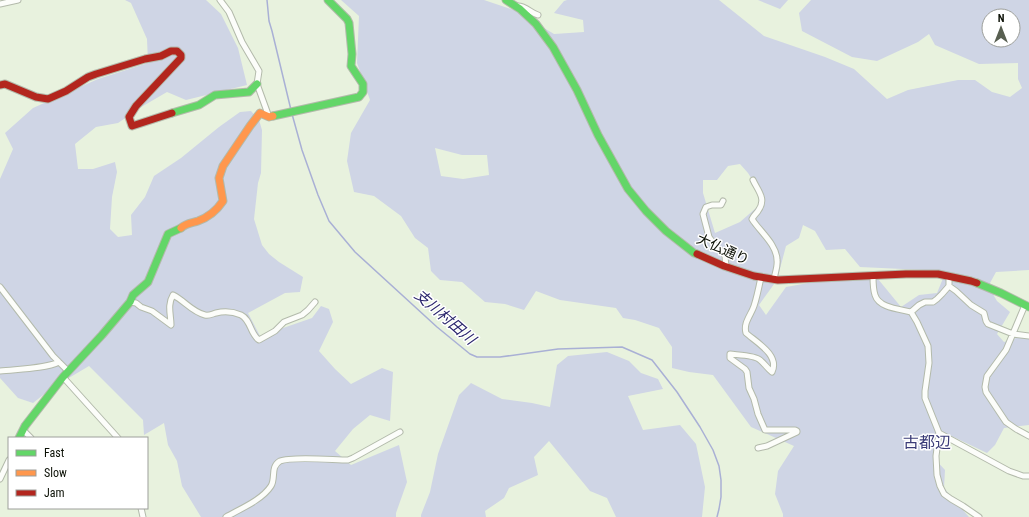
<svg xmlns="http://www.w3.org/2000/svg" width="1029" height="517" viewBox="0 0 1029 517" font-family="'Roboto Condensed','Noto Sans JP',sans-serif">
  <rect width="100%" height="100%" fill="#e8f2de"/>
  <!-- green -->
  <path fill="#cfd5e5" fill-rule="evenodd" d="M125,0H206L221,14L238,48L247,85L186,100L167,92L143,106L118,123L96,127L75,144L78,169H93L115,162L117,172L112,197L110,229L118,237L132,235L131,215L145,197L154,176L181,158L219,127L240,112L251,111L259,120L262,130L261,173L258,183L254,219L262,245L269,254L279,262L303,277L300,292L285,293L248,313L260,336L312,318L321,306L329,309L333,322L319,351L335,369L351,384L382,368L393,372L390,421L370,415L353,429L335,451L351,465L399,445L407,482L396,513V517H201L182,486L177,461L168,445L164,423L144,435L143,420L89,366L52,388L33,403L18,398L0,378V179L13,149L5,133L33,108L98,79L148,63L147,39L131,3Z
    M341,0H484L514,10L554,34L584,32L583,20L554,13L564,1L567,0H719L764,36L825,57L854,69L887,99L908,90L958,80H975L992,92L1010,97L1022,88L1018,79V63L979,64L935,45L929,34L918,42L877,61L852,57L802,31L799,13L811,0H1029V270L996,272L990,283L994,296L997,301L1010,312L997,334L1004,342L1029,334V425L1004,428L995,445L987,453L941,431L934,458L945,470L944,488L969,517H783V514L775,494L778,471L794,446L751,427L713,375L689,372L672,368V347L659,328L635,320L623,318L616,308L560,300L536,291L524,310L505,304L485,302L462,282L440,280L431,271L428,248L415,238L401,216L374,196L354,192L347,161L351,133L370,100L357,63L359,16ZM989,16H1013V40H989ZM435,148L462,155H487L489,175L463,179L441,176ZM740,164L748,173L765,200L740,222L715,233L703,193V180H717L728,166ZM803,225L815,231L826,250L845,249L860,267L946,271L937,293L919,295L901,307L878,279L848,281L825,280L786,287L766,315L759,305L777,280L786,246L799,238Z
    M758,0H788L780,9Z
    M607,352L629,361L641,373L658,379L663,389L628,396L643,430L680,425L696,444L705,487L702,517H616L607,498L590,491L549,441L534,457L538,475L509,488L504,498L485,511L486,517H421V515L430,492L438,454L459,395L471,383L502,399L532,403L550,407L557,365L568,356Z"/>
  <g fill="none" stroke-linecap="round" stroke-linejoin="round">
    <!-- stream -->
    <path stroke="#a9b0d5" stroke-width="1.5" d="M267,0L269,21L272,31L291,110
      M292,114L302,150L318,195L329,221L355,252L437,327L470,354L477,357H500L558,349L622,347L652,360L677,392L700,427L713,450L719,466L721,480V497L719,509L717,517"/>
    <!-- street casing -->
    <g stroke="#b3baab" stroke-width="7">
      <path id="street" d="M220,0L229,12L242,42L259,71L257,84L269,117
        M0,4L18,0
        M518,6C526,6 531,13 538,15
        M753,180C758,191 767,199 758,211C756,214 754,215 752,219L754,222C762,233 777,246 777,260C778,266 775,273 774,279
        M723,201L721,205H712L706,207L703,214L709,237L716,247L723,253L725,256L726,267
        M873,276C873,282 873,289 875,295C879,308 899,309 911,312L917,322L928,346L929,363L925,391V398L939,433L936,456L937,475L940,486L944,494L951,499L963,506L979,517
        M949,286L956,291L971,305L984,313L986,321L988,324L1013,334L1029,336
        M0,287L53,356L68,371
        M130,302L136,303L141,307L152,311L171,325C171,315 167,305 173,295C185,301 192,312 205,315C209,316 212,314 216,313C224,311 234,312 241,315C251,320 250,334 259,340L275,331L284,322L302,315L308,310L315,302
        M1025,305L1006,350L987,376L985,387L986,392L1006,422L1016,429L1029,436
        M911,312L919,305L925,302H933L937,299L942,294L949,286V277
        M0,371C16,369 45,369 59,362
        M63,377L118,438
        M23,430L31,438
        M939,433L1009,471L1023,476H1029
        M758,448L767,446L797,432V431L795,430H765L758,414L754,399L749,388L747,372L745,369L730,358V354C737,355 755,355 760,360C764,363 767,368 772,372C780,355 756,342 746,333C743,323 751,315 754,306C757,297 759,287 761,277
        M0,479L9,460
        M141,508L143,517
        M226,517C240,509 262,500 271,486C276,478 270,467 280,461C292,456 334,460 348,460L353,458L400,432"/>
    </g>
    <!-- fast casing -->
    <g stroke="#b3baab" stroke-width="9">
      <path id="fast" d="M506,0L520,9L536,24L553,47L577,90L598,135L628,189L646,211L666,231L694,253L697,254
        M172,113L199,105L215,95L249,92L257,84
        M273,116L359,97L363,92V84L351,66L352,54L349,23L347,19L328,0
        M977,283L1001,293L1029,307
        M19,438L25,426L63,377L102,335L130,302L133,295L148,282L168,234L181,228"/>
    </g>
    <!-- slow casing -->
    <g stroke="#b3baab" stroke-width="9">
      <path id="slow" d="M181,228C186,223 192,223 198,221C209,217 217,210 223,201L219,178L223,166L250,126L260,113L269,117L273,116"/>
    </g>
    <!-- jam casing -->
    <g stroke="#b3baab" stroke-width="9">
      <path id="jam" d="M0,85L5,84L36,97L48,99L66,91L88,77L96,74L145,59L161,56L171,51H177L181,55V58L136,106L129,117L132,126L172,113
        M697,254L724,266L754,276L778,280L906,274H938L971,281L977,283"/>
    </g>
    <!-- street -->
    <use href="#street" stroke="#fcfdfa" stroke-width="5"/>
    <!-- fast -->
    <use href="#fast" stroke="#63d668" stroke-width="7"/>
    <!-- slow -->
    <use href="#slow" stroke="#ff974d" stroke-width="7"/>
    <!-- jam -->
    <use href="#jam" stroke="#b3261e" stroke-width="7"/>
  </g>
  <g text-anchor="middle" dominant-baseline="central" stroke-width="3" stroke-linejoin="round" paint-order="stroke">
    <!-- street labels -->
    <g font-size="14" fill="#0b1005" stroke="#fff">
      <text transform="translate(723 249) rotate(24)">大仏通り</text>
    </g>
    <!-- water labels -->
    <g font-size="15" font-style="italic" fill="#29246c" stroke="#fff">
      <text transform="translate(445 317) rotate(41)">支川村田川</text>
    </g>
    <!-- quarter labels -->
    <g font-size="16" fill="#3a3b77" stroke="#fff">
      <text x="927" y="442">古都辺</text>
    </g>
  </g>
  <!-- legend -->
  <rect x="8" y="437" width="140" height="72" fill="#ffffff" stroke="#9d9f9b"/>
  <rect x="16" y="450" width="20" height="6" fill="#63d668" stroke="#9d9f9b"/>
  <text x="44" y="457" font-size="12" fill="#0b1005">Fast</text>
  <rect x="16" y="470" width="20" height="6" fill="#ff974d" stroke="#9d9f9b"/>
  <text x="44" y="477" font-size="12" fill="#0b1005">Slow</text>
  <rect x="16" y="490" width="20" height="6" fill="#b3261e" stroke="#9d9f9b"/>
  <text x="44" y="497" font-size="12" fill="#0b1005">Jam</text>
  <!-- north arrow -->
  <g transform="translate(1001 28)"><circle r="19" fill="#ffffff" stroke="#9d9f9b"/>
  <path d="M0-3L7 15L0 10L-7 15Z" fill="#585f51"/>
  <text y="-6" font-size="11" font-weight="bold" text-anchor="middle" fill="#0b1005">N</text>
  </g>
</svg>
